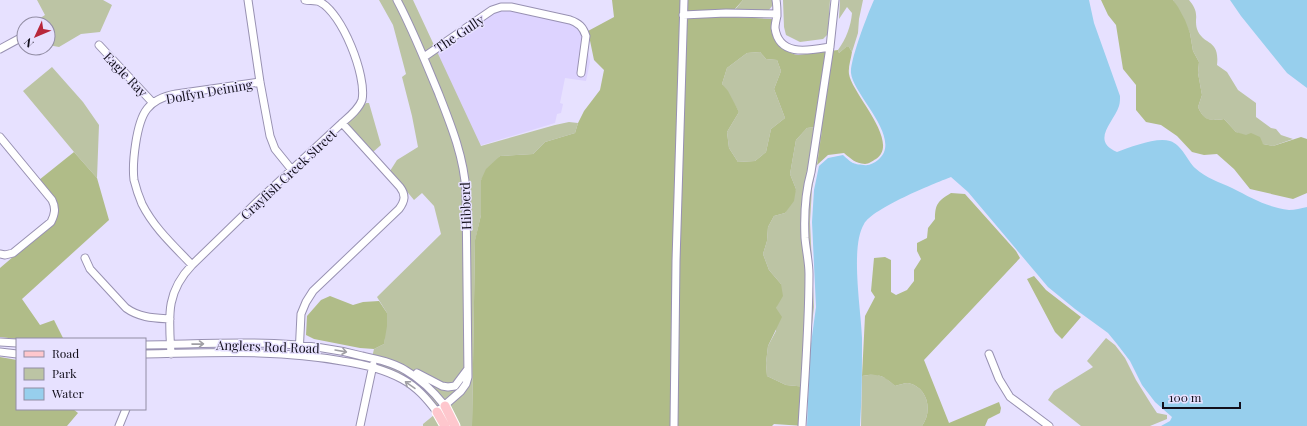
<svg xmlns="http://www.w3.org/2000/svg" width="1307" height="426" viewBox="0 0 1307 426" font-family="'Playfair Display',serif">
  <rect width="100%" height="100%" fill="#e7e1ff"/>
  <!-- built -->
  <path fill="#ddd3ff" d="M497,8L575,21L586,40L590,62L586,81L565,78L560,103L563,104L561,113L557,114L555,123L459,152L424,57Z"/>
  <!-- green -->
  <path fill="#bcc4a4" d="M37,0H103L112,5L100,32L81,34L59,47L48,45V24H31L45,15Z
    M379,0H413L481,146L555,125L569,122L578,123L575,133L545,142L533,154L500,156L481,180V215L475,241L472,426H423V424L434,415L419,396L407,387L393,377L369,370L374,349L384,344L387,313L377,297L441,234L434,206L422,193L414,200L390,171L397,160L418,147L412,116L402,77L406,74L393,25Z
    M743,0H773V5L768,11H734Z
    M783,0H830L828,34L823,39L800,42L786,35L784,27Z
    M840,0H863L859,19L858,33L852,52L849,47H846L839,53L838,50C846,39 851,26 852,13L847,7L839,19Z
    M1173,0H1189C1194,6 1197,11 1196,20C1196,23 1196,26 1197,29C1203,46 1220,38 1217,65L1227,72L1238,90L1256,103V117L1271,128L1276,129L1281,135L1293,139L1273,146L1263,144L1236,132L1224,119C1209,121 1204,121 1198,107L1202,95L1198,73L1199,62L1193,51L1190,33Z
    M760,52L766,59L777,60L781,71L774,89L785,118L771,129L766,152L755,161L738,162L729,148L727,132L739,112L722,84L727,68L747,53Z
    M52,67L83,102L99,125L97,178L74,152L23,91Z
    M366,103H369L381,145L373,152L347,124Z
    M815,127L822,130L820,147L812,189L810,222L814,307L809,351L807,387L786,385L767,376L766,363L768,346L776,331V308L781,284L769,270L763,254L767,241L768,227L774,216L785,213L796,189L790,174L796,140L807,128Z
    M1106,338L1115,345L1125,358L1136,380L1151,404L1157,413L1167,415V419L1150,426H1081L1048,400L1054,391L1093,367L1087,361Z
    M875,374L886,378L895,386C899,385 904,383 908,383C928,387 933,411 922,426H861L862,376Z"/>
  <!-- forest -->
  <path fill="#b0bc88" fill-rule="evenodd" d="M612,0H743L734,10V17L772,19C772,37 779,51 798,55L838,50L839,53L846,47H849L852,52C851,59 848,67 849,74C852,94 901,142 876,159C872,161 869,164 865,164C855,163 851,159 844,153L828,155L817,165L822,130L815,127L807,128L796,140L790,174L796,189L794,201L785,213L774,216L768,227L767,241L763,254L769,270L781,284L783,296L776,308L782,317L768,346L766,363L767,376L786,385L807,387L804,426L774,424L772,426H472L475,240L481,215V180L486,169L500,156L533,154L545,142L575,133L578,123L584,111L600,90L604,70L594,60L588,31L614,17ZM760,52L766,59L777,60L781,71L774,89L785,118L771,129L766,152L755,161L738,162L729,148L727,132L739,112L728,91L722,84L727,68L747,53Z
    M1101,0H1173L1178,7L1185,20L1190,33L1193,51L1199,62L1198,73L1202,95L1198,107C1204,121 1210,121 1224,119L1236,132L1246,135L1251,133L1260,137L1263,144L1273,146L1301,137L1307,139V193L1293,199L1250,189L1234,169L1217,154L1204,155L1192,152L1177,136L1161,125L1146,122L1136,110V85L1123,69L1116,25L1108,15Z
    M74,152L97,178L109,220L22,299L40,325L54,320L63,338L17,339L0,337V268L55,221L57,211L39,180Z
    M951,193L965,194L1016,251L1020,258L924,360L949,423L999,402L1001,408L1000,413L988,419L985,426H922C933,411 928,387 908,383C904,383 899,385 895,386C883,375 878,373 862,376L865,316L875,297L871,291L874,258L885,257L891,260V292L896,295L907,290L914,281V270L921,259L917,251V243L927,238L928,228L935,219C935,204 938,201 951,193Z
    M1034,276L1046,290L1081,317L1062,339L1055,332L1027,279Z
    M330,296L353,305L363,302L379,301L387,313V326L384,344L374,349L360,348L314,339L306,335L307,316L321,300Z
    M0,357L17,360V409H73L78,413L67,426H0Z"/>
  <!-- water -->
  <path fill="#97cfed" d="M874,0H1089L1094,23L1120,96C1120,99 1120,103 1119,106C1114,122 1090,141 1117,152C1131,147 1156,137 1170,141C1182,145 1187,160 1195,168C1206,178 1219,182 1232,188C1252,198 1266,207 1289,210C1295,210 1301,208 1307,207V426H1161L1170,421L1172,417L1155,402L1142,385L1130,361L1117,344L1108,333L1075,309L1048,287L968,192L951,177C933,184 873,208 864,224C850,247 861,309 862,338C862,367 862,397 860,426H807L810,351L816,307L812,222L814,190L819,166L828,158L843,155C852,163 852,164 864,165C869,166 874,163 878,160C904,139 853,95 851,73C850,60 868,13 874,0Z
    M1230,0H1307V88L1287,73L1241,16Z"/>
  <g fill="none" stroke-linecap="round" stroke-linejoin="round">
    <!-- minor casing -->
    <g stroke="#9891b2" stroke-width="9">
      <path id="minor" d="M248,0L260,82L270,136L275,149L292,170
        M305,0C309,1 316,0 320,2C342,13 367,76 362,100C359,109 349,117 342,123
        M776,0C777,5 777,11 777,16C776,20 775,24 775,28C779,58 811,50 830,47
        M683,15L726,13L777,14
        M99,45L153,103
        M0,49L24,36
        M424,57L492,10L501,7H511L570,20C579,23 583,27 586,36L581,73
        M0,137L52,200C56,208 55,214 51,222L13,253L5,255L0,254
        M85,258L90,269L126,308C140,318 154,318 170,319
        M192,265C174,246 154,228 142,204C139,197 136,188 134,180C132,164 136,123 147,109C154,100 165,96 176,94L260,82
        M0,342L17,343
        M145,345C217,344 291,337 362,356C376,359 392,362 405,370C421,379 434,392 445,406
        M0,352L17,354
        M145,354C211,353 276,349 342,361C362,364 384,369 402,379C417,387 427,399 437,412L461,391L466,384L468,377L466,192C464,157 451,125 438,92C425,61 413,30 397,0
        M171,354C169,318 165,293 192,265L258,201L342,123L400,187C406,195 405,201 399,209L313,291L306,302L301,314L299,355
        M989,354L999,379L1010,397L1049,426
        M417,373L442,386L448,387L455,386L467,370
        M119,426L126,409
        M360,426L373,365
        M674,426L676,261L684,0
        M802,426C805,375 809,325 809,274C809,262 806,250 805,238C804,216 805,193 811,172L830,47L835,0"/>
    </g>
    <!-- major casing -->
    <g stroke="#fff" stroke-width="11">
      <path id="major" d="M445,406L455,426
        M437,412L445,426"/>
    </g>
    <!-- minor -->
    <use href="#minor" stroke="#fff" stroke-width="7"/>
    <!-- major -->
    <use href="#major" stroke="#fec7cd" stroke-width="9"/>
  </g>
  <!-- one-way arrows -->
  <defs><path id="oneway-shaft" d="M-6 0H5M1.5-3L5.5 0L1.5 3" fill="none" stroke-width="1.6" stroke-linecap="round" stroke-linejoin="round"/></defs>
  <g stroke="#a09fa4">
    <use href="#oneway-shaft" transform="translate(198 344) rotate(-1)"/>
    <use href="#oneway-shaft" transform="translate(341 351) rotate(10)"/>
    <use href="#oneway-shaft" transform="translate(410 385) rotate(-145)"/>
  </g>
  <g text-anchor="middle" dominant-baseline="central" stroke-width="3" stroke-linejoin="round" paint-order="stroke">
    <!-- street labels -->
    <g font-size="13" fill="#120f1b" stroke="#e7e1ff">
      <text transform="translate(459 33) rotate(-34)">The Gully</text>
      <text transform="translate(126 74) rotate(46)">Eagle Ray</text>
      <text transform="translate(209 91) rotate(-10)">Dolfyn Deining</text>
      <text transform="translate(288 174) rotate(-43)">Crayfish Creek Street</text>
      <text transform="translate(465 206) rotate(-92)">Hibberd</text>
      <text transform="translate(268 346) rotate(2)">Anglers Rod Road</text>
    </g>
  </g>
  <!-- legend -->
  <rect x="16" y="338" width="130" height="72" fill="#e7e1ff" stroke="#928da4"/>
  <rect x="24" y="351" width="20" height="6" fill="#fec7cd" stroke="#928da4"/>
  <text x="52" y="358" font-size="12" fill="#120f1b">Road</text>
  <rect x="24" y="368" width="20" height="12" fill="#bcc4a4" stroke="#928da4"/>
  <text x="52" y="378" font-size="12" fill="#120f1b">Park</text>
  <rect x="24" y="388" width="20" height="12" fill="#97cfed" stroke="#928da4"/>
  <text x="52" y="398" font-size="12" fill="#120f1b">Water</text>
  <!-- north arrow -->
  <g transform="translate(36 36) rotate(226)"><circle r="19" fill="#e7e1ff" stroke="#928da4"/>
  <path d="M0-3L7 15L0 10L-7 15Z" fill="#b8273b"/>
  <text y="-6" font-size="11" font-weight="bold" text-anchor="middle" fill="#120f1b">N</text>
  </g>
  <!-- scale -->
  <path d="M1163 402v6h77v-6" fill="none" stroke="#120f1b" stroke-width="2"/>
  <text x="1169" y="402" font-size="12" fill="#120f1b" stroke="#e7e1ff" stroke-width="3" paint-order="stroke">100 m</text>
</svg>
